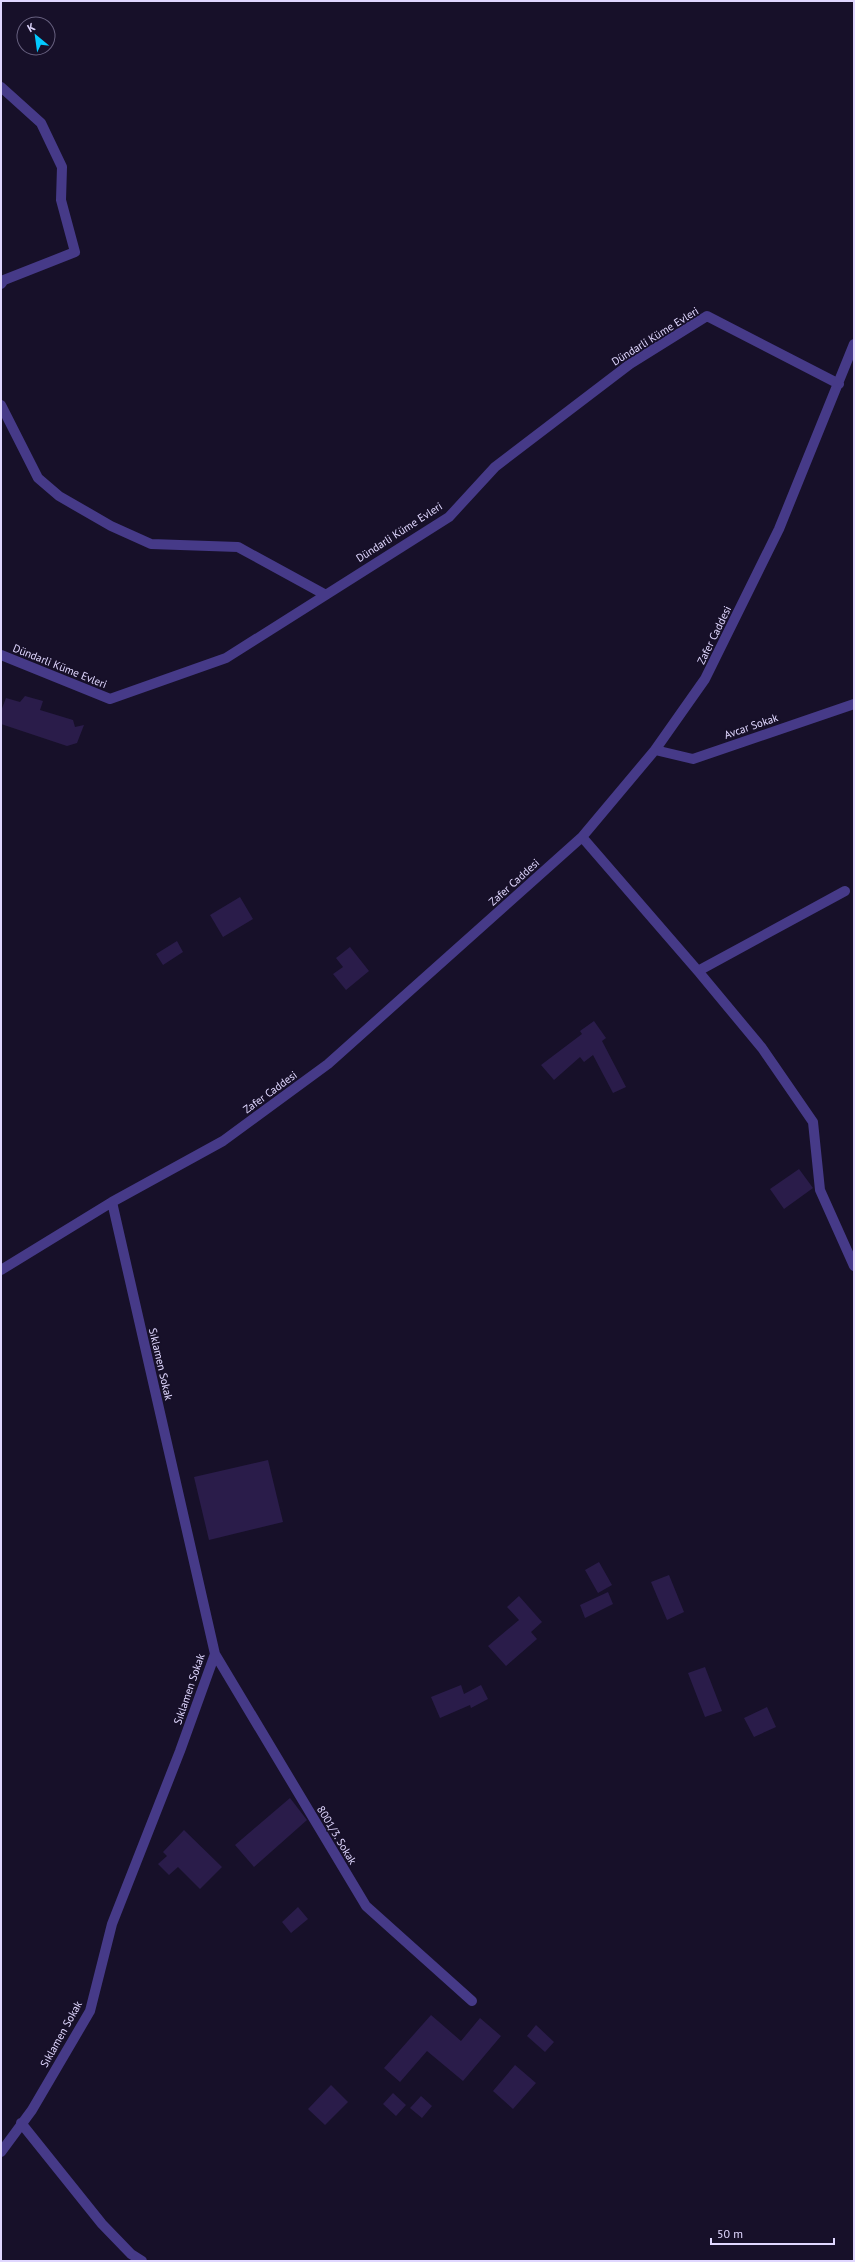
<svg xmlns="http://www.w3.org/2000/svg" width="855" height="2262" viewBox="0 0 855 2262" font-family="'PT Sans',sans-serif">
  <rect width="100%" height="100%" fill="#171029"/>
  <!-- building -->
  <path fill="#2a1c4a" d="M25,696L43,701L40,710L73,720L75,727L84,725L77,743L67,746L1,724V711L6,698L20,702Z
    M240,897L253,919L223,937L210,915Z
    M177,941L183,952L163,965L156,954Z
    M350,947L369,971L346,990L333,974L343,967L336,958Z
    M594,1021L606,1038L602,1041L626,1087L613,1093L593,1055L584,1062L580,1057L554,1080L541,1065L582,1034L580,1031Z
    M799,1169L813,1188L784,1209L770,1189Z
    M268,1460L283,1522L209,1540L194,1477Z
    M599,1562L612,1585L598,1593L585,1570Z
    M669,1575L684,1612L667,1620L651,1582Z
    M608,1592L613,1604L585,1618L580,1605Z
    M519,1596L542,1622L531,1632L537,1639L506,1666L488,1646L519,1620L507,1607Z
    M705,1667L722,1711L705,1717L688,1673Z
    M461,1685L464,1694L481,1685L488,1699L471,1708L470,1705L440,1718L431,1697Z
    M767,1707L776,1727L754,1737L744,1718Z
    M290,1798L307,1820L254,1867L235,1845Z
    M184,1830L222,1867L200,1889L178,1867L169,1875L158,1864L167,1856L163,1852Z
    M298,1907L308,1919L291,1933L282,1922Z
    M431,2015L461,2041L480,2018L501,2036L463,2081L427,2051L400,2082L384,2068Z
    M536,2025L554,2042L545,2052L527,2036Z
    M515,2065L536,2083L513,2109L493,2091Z
    M331,2085L348,2102L325,2125L308,2109Z
    M393,2093L406,2105L396,2116L383,2104Z
    M421,2096L432,2106L422,2118L410,2108Z"/>
  <g fill="none" stroke-linecap="round" stroke-linejoin="round">
    <!-- minor -->
    <path stroke="#463a88" stroke-width="10" d="M1,87L41,123L62,167L61,200L75,252L4,280L1,284
      M1,405L38,478L59,496L111,526L151,544L238,547L324,594
      M1,655L110,699L226,658L449,517L495,467L630,364L707,316L839,384
      M655,750L693,759L854,704
      M582,837L698,971L762,1048L813,1122L820,1190L854,1266
      M698,971L845,891
      M1,1270L112,1202L223,1141L328,1064L582,837L655,750L705,679L779,529L854,344
      M215,1654L366,1906L472,2001
      M21,2123L102,2224L131,2254L142,2261
      M1,2152L32,2110L90,2011L112,1924L180,1751L215,1654L112,1202"/>
  </g>
  <g text-anchor="middle" dominant-baseline="central" stroke-width="3.5" stroke-linejoin="round" paint-order="stroke">
    <!-- street labels -->
    <g font-size="11" fill="#e0d7ff" stroke="#171029">
      <text transform="translate(655 336) rotate(-32)">Dündarli Küme Evleri</text>
      <text transform="translate(399 532) rotate(-33)">Dündarli Küme Evleri</text>
      <text transform="translate(714 635) rotate(-64)">Zafer Caddesi</text>
      <text transform="translate(60 666) rotate(22)">Dündarli Küme Evleri</text>
      <text transform="translate(751 726) rotate(-19)">Avcar Sokak</text>
      <text transform="translate(514 882) rotate(-42)">Zafer Caddesi</text>
      <text transform="translate(270 1092) rotate(-36)">Zafer Caddesi</text>
      <text transform="translate(161 1364) rotate(77)">Sıklamen Sokak</text>
      <text transform="translate(189 1689) rotate(-71)">Sıklamen Sokak</text>
      <text transform="translate(337 1835) rotate(59)">8001/3. Sokak</text>
      <text transform="translate(61 2034) rotate(-61)">Sıklamen Sokak</text>
    </g>
  </g>
  <!-- border -->
  <rect width="855" height="2262" fill="none" stroke="#e0d7ff" stroke-width="4"/>
  <!-- north arrow -->
  <g transform="translate(36 36) rotate(331)"><circle r="19" fill="#171029" stroke="#67607f"/>
  <path d="M0-3L7 15L0 10L-7 15Z" fill="#03caff"/>
  <text y="-6" font-size="11" font-weight="bold" text-anchor="middle" fill="#e0d7ff">K</text>
  </g>
  <!-- scale -->
  <path d="M711 2238v6h123v-6" fill="none" stroke="#e0d7ff" stroke-width="2"/>
  <text x="717" y="2238" font-size="12" fill="#e0d7ff" stroke="#171029" stroke-width="3" paint-order="stroke">50 m</text>
</svg>
